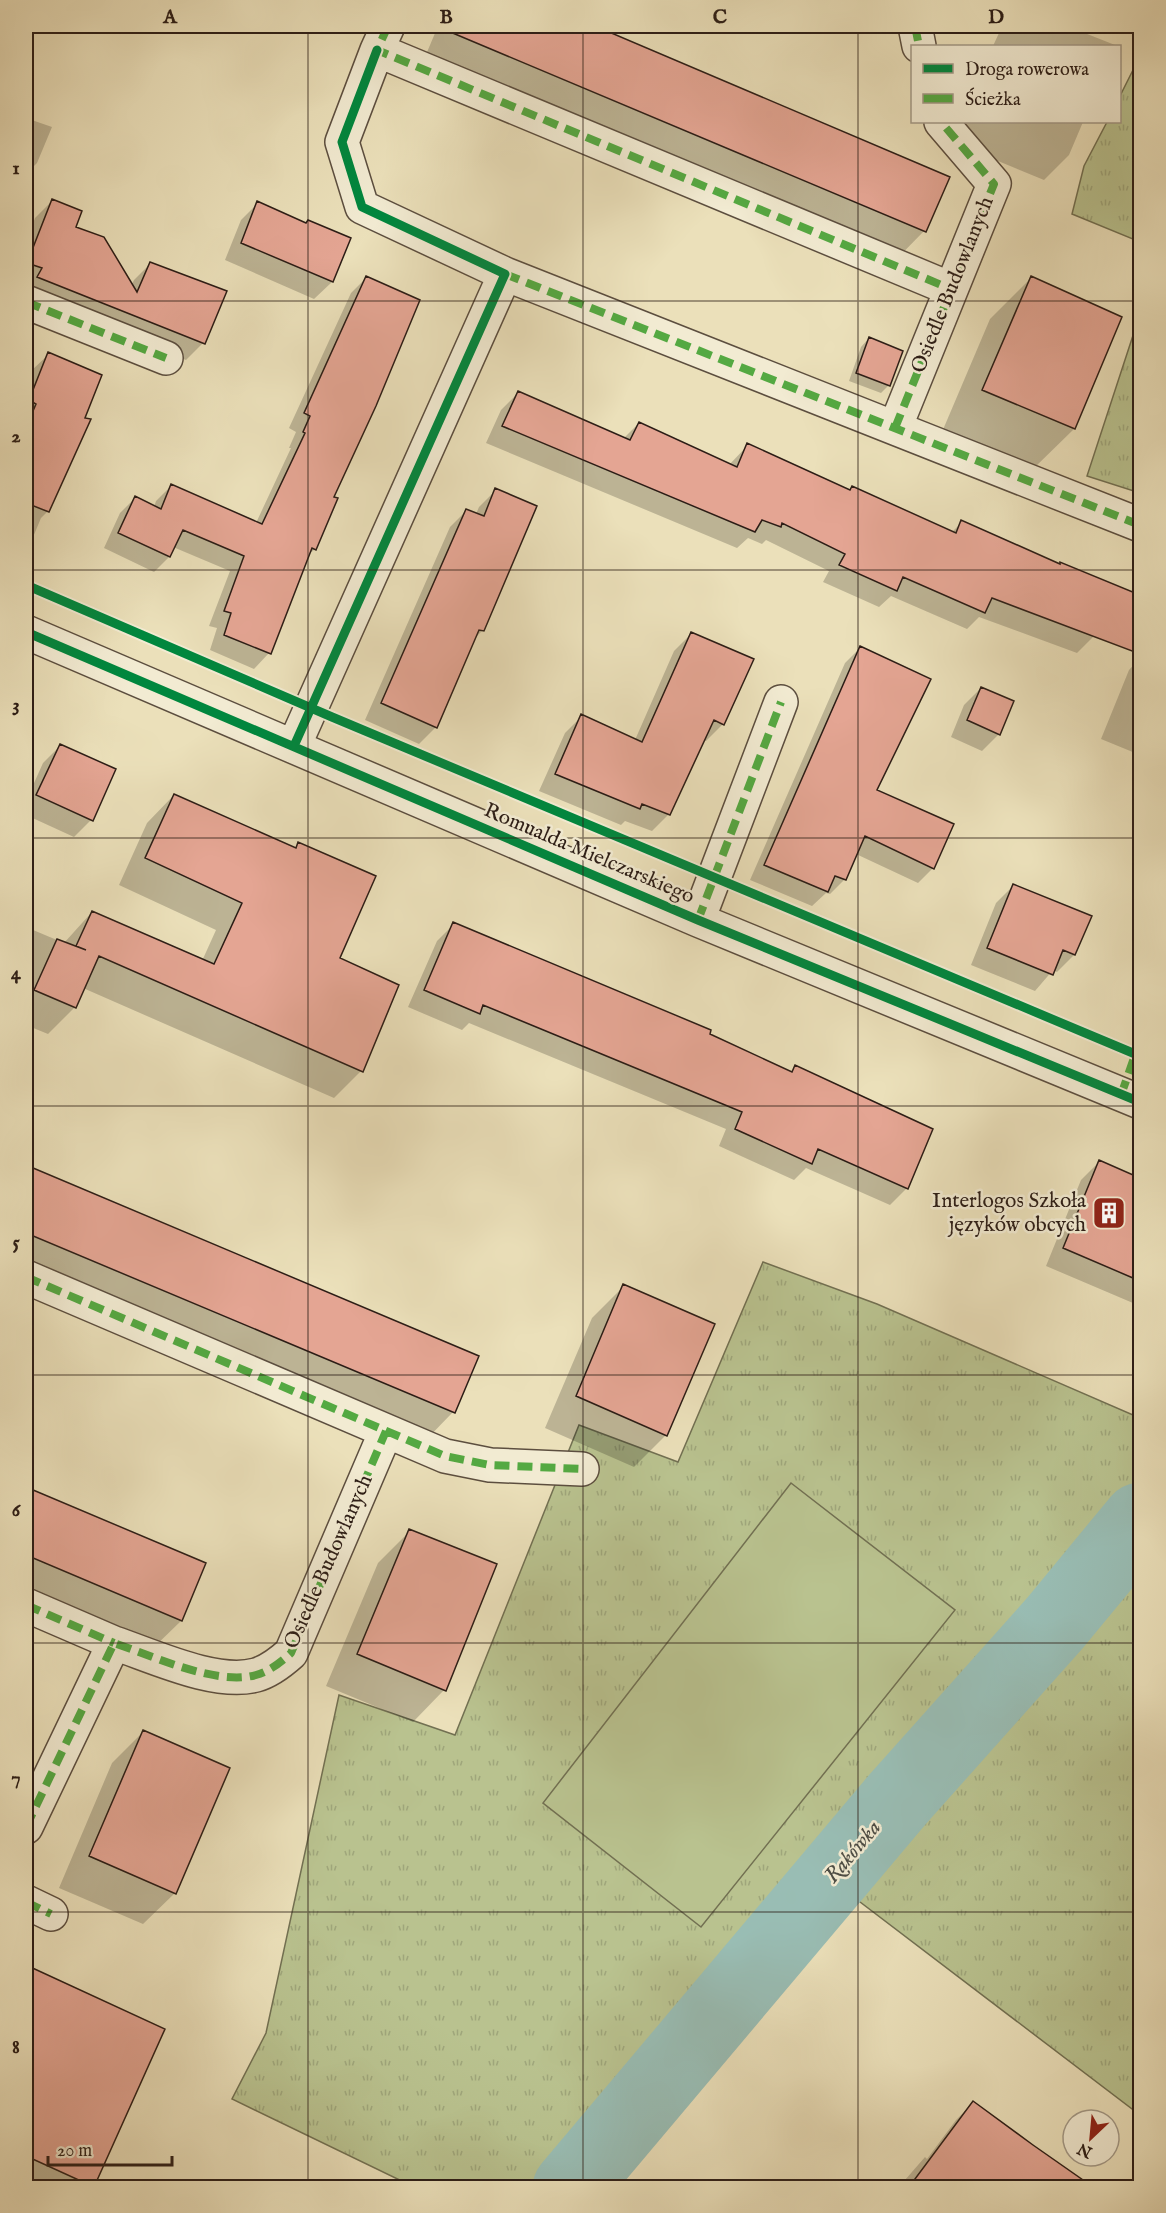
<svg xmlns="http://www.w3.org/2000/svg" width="1166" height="2213" viewBox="0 0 1166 2213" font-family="'IM FELL English',serif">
  <defs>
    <pattern id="grass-tufts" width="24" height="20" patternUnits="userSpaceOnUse" patternTransform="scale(1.5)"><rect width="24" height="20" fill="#b9c28f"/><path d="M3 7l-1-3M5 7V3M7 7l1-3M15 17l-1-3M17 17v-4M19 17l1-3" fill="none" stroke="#9fa67b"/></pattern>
  </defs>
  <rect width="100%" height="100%" fill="#ebe0ba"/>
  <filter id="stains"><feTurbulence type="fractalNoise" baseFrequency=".00333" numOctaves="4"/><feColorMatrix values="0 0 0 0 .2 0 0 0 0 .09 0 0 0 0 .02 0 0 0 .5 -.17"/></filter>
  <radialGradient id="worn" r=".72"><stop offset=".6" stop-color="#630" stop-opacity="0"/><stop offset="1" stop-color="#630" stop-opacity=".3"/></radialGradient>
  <!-- grass -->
  <path fill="url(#grass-tufts)" stroke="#727052" stroke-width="1.5" d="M1140,56V242L1072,214L1084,166L1107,122H1120V96Z
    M1140,314V493L1087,476Z
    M763,1262L877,1304L1140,1418V2115L839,1886L586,2187H414L232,2099L266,2033L339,1695L455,1735L579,1425L678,1462Z"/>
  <!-- pitch -->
  <path fill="#b9c28f" stroke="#727052" stroke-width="1.5" d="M791,1483L955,1610L701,1927L543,1803Z"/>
  <!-- shadow -->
  <path fill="#0003" d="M438,26H591L948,178L924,231L883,273L417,76Z
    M1006,26H1067L1115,45L993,46L999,33Z
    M26,118L52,127L37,163L29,171L26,170Z
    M961,122H1083L1069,155L1044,180L952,142Z
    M52,201L74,228L131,286L134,280L151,263L203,343L186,360L26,296V243L35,218Z
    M258,203L306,225L349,239L332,282L314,299L225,260L241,220Z
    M366,278L332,498L315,549L307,556L269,653L254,669L210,650L217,628L209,626L230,571L173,547L169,557L154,572L104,548L120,513L135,498L154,507L156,501L171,486L256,523L291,448H289L296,432L289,428L351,293Z
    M1031,278L1120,318L1074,429L1032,470L942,432L990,319Z
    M869,338L889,385L881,393L849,381L861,347Z
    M49,354L48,511L41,518L31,542L26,547V385L31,371Z
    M518,393L623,439L639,423L729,465L748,445L849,491L951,533L962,522L1094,636L1077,653L979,617L967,629L891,596L879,607L823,582L829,571L766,540L762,544L748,538L737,548L486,443L501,410Z
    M496,490L482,631L474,639L436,727L419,744L365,720L450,527L467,510L476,514L479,507Z
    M691,634L723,724L706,741L703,740L669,814L652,831L625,821L621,825L539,791L565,733L582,716L635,740L674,651Z
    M860,648L875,791L933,868L918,883L856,854L845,879L830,894L826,893L812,906L750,880L845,663Z
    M1140,658V755L1101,739L1129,670Z
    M981,688L999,734L982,751L951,737L964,705Z
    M60,746L114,770L91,820L74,837L26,815V801L43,763Z
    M174,795L294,849L298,844L338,959L361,1071L334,1098L83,988L75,1007L48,1034L26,1025V927L64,943L92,912L202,961L216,930L119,885L147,823Z
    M1013,886L1090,917L1074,955L1057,972L1053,970L1035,991L971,965L996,903Z
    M454,924L790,1073L795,1067L907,1188L890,1205L806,1168L794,1180L719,1146L726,1129L469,1023L462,1030L408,1007L437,941Z
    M1099,1162L1140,1179V1306L1046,1266L1081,1180Z
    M26,1167L477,1357L453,1412L424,1442L26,1275Z
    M624,1286L666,1435L634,1467L545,1428L592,1318Z
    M26,1488L204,1563L181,1621L149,1652L26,1600Z
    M410,1531L444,1690L413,1722L326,1686L378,1563Z
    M143,1732L175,1893L143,1924L59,1888L112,1763Z
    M26,1967L163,2030L92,2188H26Z
    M973,2103L1080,2180L1074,2188H898L925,2157L927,2159L956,2120Z"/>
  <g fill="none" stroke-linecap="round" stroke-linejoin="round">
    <!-- river -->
    <path stroke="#99bdb4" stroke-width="75" d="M570,2188L897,1800L1055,1623L1140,1520"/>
  </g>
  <!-- building -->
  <path fill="#e4a593" stroke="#2c1d16" stroke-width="1.5" d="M436,26H595L950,177L926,232Z
    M52,199L82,211L76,227L104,237L137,292L150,262L227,291L205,344L37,277L42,268L27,263Z
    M257,201L306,223L308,220L351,238L333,282L241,243Z
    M366,276L420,300L376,406L334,497L338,498L316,550L312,548L271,654L224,635L231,613L224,611L244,556L183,530L170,557L118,533L135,496L161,509L171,484L262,524L305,433L303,432L310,416L304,413Z
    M1031,276L1122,317L1075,429L982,390Z
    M869,337L903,351L890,386L856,373Z
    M48,352L102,375L85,418L91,419L49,512L26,503V427L36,404L29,400Z
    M518,391L630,440L639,422L737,467L747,443L850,490L852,486L956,533L961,520L1060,564V562L1140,595V654L992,598L985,613L903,577L897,591L839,565L845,554L782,523L781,527L762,520L755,532L502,426Z
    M495,488L537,506L484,631L479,630L437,728L381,703L466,509L484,516Z
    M691,632L754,659L724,725L714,720L670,815L642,804L640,809L555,774L581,714L642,742Z
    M860,646L931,679L877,790L954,824L934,869L865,836L846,880L835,876L828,892L764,865Z
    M981,687L1014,701L1000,735L967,720Z
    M60,744L116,769L93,821L36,795Z
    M174,794L296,848L298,842L376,876L340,958L399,985L363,1072L99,956L76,1008L34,990L57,939L86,950L76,946L92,911L214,964L242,903L145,858Z
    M1013,884L1092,916L1075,955L1063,950L1053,975L987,948Z
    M453,922L711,1030L710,1034L792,1072L795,1065L933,1129L908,1189L818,1149L812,1164L735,1129L742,1112L483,1005L480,1014L424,990Z
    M1099,1160L1140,1178V1281L1063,1248Z
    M26,1165L479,1356L455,1413L26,1233Z
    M623,1284L715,1324L667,1436L576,1396Z
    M26,1487L206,1563L182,1621L26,1555Z
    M409,1529L497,1564L446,1691L357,1654Z
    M143,1730L230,1768L176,1894L89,1856Z
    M26,1965L165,2029L94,2187L26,2156Z
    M973,2101L1033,2145L1093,2187H909Z"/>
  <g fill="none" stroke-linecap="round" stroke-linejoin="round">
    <!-- minor casing -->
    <g stroke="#5c4e3f" stroke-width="36">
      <path id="minor" d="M388,26L377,50L951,289
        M915,26L919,46
        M505,274L1140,525
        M26,302L166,358
        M895,428L994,184L941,122
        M26,632L698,920L1140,1102
        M294,746L505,274L362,207L342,142L377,50
        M698,920L781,702
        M26,1277L445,1456L490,1465L582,1469
        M26,1605L114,1643
        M26,1827L114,1643C153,1656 216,1686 256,1675C270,1671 281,1662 291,1653L386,1431
        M26,1902L51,1914"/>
    </g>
    <!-- minor -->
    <use href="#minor" stroke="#f2ebd2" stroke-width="33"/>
    <!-- quiet -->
    <path stroke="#54a942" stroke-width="8" stroke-dasharray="15 8" stroke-linecap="butt" d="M388,26L377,50L951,289
      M915,26L919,46
      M505,274L1140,525
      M26,302L166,358
      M895,428L994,184L941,122
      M698,920L781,702
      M1121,1095L1140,1041
      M26,1277L445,1456L490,1465L582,1469
      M26,1605L114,1643
      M26,1827L114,1643C153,1656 216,1686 256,1675C270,1671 281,1662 291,1653L386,1431
      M26,1902L51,1914"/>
    <!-- cycleway casing -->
    <g stroke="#f2ebd2" stroke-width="13">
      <path id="cycleway" d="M26,585L332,717L1140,1056
        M26,632L698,920L1140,1102
        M294,746L505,274L362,207L342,142L377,50"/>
    </g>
    <!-- cycleway -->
    <use href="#cycleway" stroke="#00873e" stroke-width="9"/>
  </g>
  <!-- grid -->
  <path fill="none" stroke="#2c1d16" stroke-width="1.5" stroke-opacity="0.55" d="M308,26V2188M583,26V2188M858,26V2188M26,301H1140M26,570H1140M26,838H1140M26,1106H1140M26,1375H1140M26,1643H1140M26,1912H1140"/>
  <!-- icons -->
  <defs>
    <g id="building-square" transform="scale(1.725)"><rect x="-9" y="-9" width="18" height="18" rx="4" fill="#8f2418" stroke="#f2ebd2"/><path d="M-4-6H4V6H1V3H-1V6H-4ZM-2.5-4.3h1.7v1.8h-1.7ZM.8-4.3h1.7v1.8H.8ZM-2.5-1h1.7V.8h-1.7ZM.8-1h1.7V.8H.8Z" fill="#fff"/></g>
  </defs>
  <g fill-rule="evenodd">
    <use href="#building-square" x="1109" y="1213"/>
  </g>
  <g text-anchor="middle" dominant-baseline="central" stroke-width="5" stroke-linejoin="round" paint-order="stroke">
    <!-- street labels -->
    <g font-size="21" fill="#2c1d16" stroke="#f2ebd2">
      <text transform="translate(953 285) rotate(-68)">Osiedle Budowlanych</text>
      <text transform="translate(589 854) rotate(23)">Romualda Mielczarskiego</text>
      <text transform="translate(329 1562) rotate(-66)">Osiedle Budowlanych</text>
    </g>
    <!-- poi labels -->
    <g font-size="21" fill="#2c1d16" stroke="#f2ebd2" text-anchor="end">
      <text x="1086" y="1201">Interlogos Szkoła<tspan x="1086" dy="24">języków obcych</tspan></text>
    </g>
    <!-- water labels -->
    <g font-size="22" font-style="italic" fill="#4d4d45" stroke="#f2ebd2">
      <text transform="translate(853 1852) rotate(-50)">Rakówka</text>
    </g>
  </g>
  <!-- margin -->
  <rect width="1166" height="2213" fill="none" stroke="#ebe0ba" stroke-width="66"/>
  <!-- legend -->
  <rect x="911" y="45" width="210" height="78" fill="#f2ebd2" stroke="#a39987" stroke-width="1.5"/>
  <rect x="923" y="64" width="30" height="9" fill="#00873e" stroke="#a39987" stroke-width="1.5"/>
  <text x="965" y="75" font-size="18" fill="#2c1d16">Droga rowerowa</text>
  <rect x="923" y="94" width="30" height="9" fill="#54a942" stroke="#a39987" stroke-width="1.5"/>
  <text x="965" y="105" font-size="18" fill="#2c1d16">Ścieżka</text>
  <!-- north arrow -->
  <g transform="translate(1091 2138) rotate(206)"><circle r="28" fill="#f2ebd2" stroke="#a39987" stroke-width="1.5"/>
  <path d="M0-4.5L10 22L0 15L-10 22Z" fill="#8f2418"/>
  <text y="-9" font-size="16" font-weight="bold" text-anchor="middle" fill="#2c1d16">N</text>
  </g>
  <!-- scale -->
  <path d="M48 2156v9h124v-9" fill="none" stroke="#2c1d16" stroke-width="3"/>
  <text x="57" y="2156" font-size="18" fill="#2c1d16" stroke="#f2ebd2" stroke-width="4.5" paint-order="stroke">20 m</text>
  <rect x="33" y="33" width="1100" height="2147" fill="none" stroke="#2c1d16" stroke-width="2"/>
  <g font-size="20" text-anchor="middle" font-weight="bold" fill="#2c1d16">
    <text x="170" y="23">A</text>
    <text x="446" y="23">B</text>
    <text x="720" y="23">C</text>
    <text x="996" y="23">D</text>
    <text x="16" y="174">1</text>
    <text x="16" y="442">2</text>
    <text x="16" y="711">3</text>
    <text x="16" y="979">4</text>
    <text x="16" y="1248">5</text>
    <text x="16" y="1516">6</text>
    <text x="16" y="1784">7</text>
    <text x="16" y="2053">8</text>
  </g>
  <rect width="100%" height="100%" filter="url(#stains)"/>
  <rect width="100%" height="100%" fill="url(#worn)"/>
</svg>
